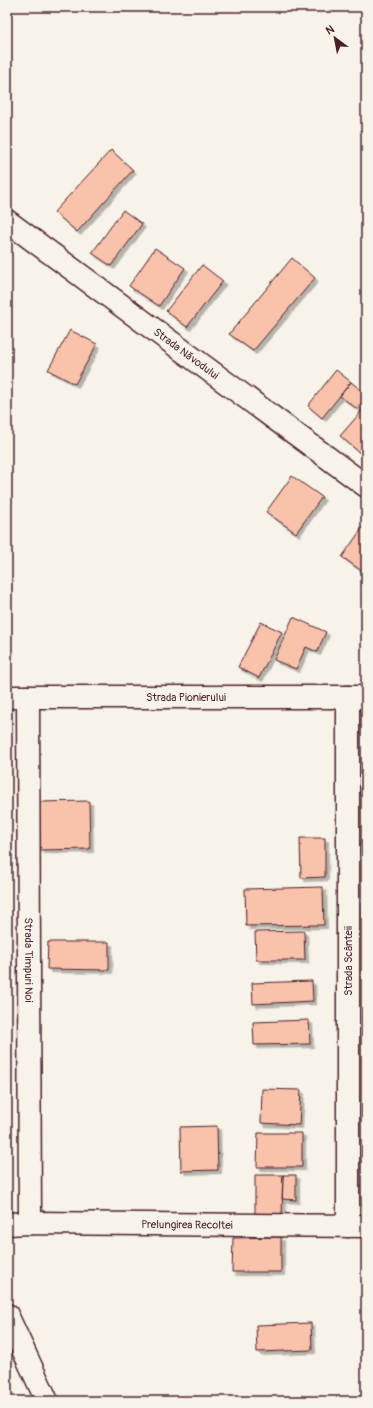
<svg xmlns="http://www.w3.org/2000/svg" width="373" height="1408" viewBox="0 0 373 1408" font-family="Pangolin,sans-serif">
  <defs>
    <filter id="shadow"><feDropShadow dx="3.5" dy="3.5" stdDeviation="0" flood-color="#0004"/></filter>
  </defs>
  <rect width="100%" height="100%" fill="#f7f3e8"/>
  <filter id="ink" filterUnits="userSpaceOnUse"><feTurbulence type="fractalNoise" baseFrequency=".025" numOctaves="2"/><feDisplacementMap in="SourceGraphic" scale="8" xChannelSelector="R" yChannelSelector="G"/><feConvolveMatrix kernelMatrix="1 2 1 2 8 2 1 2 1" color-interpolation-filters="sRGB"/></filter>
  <g filter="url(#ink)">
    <!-- building -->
    <path fill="#f8c2ab" stroke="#4a1f2b" filter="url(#shadow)" d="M111,150L133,170L77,232L54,212Z
      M123,210L142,224L111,266L92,253Z
      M155,248L185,268L159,306L129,286Z
      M292,258L315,278L253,351L229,334Z
      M202,265L223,281L187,327L166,311Z
      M70,330L97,344L75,384L48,370Z
      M336,370L351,382L322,418L308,406Z
      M351,382L366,394V398L357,409L340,396Z
      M366,406V458L340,436Z
      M292,476L322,497L296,533L266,512Z
      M365,524H366V574L342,557Z
      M293,617L326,632L317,652L306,647L296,669L274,660Z
      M261,622L282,632L259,678L238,667Z
      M89,801L90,849L40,850L39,802Z
      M300,838H325V877L301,878Z
      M323,887L324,925L246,926L245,889Z
      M304,931L305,960H256L255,932Z
      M48,942H109V970L47,969Z
      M312,981L313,1001L253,1004L252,983Z
      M309,1020L310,1044L254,1045L253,1022Z
      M262,1089L301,1090L299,1125L261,1123Z
      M217,1126L218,1170L181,1171L180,1127Z
      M258,1133H302V1167H257Z
      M255,1175H283L282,1215H255Z
      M283,1175H296V1200L282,1199Z
      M281,1237V1272H232L233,1238Z
      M311,1323L312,1350L257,1352L256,1325Z"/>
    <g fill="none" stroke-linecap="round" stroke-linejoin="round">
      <!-- minor casing -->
      <g stroke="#4a1f2b" stroke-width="25">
        <g id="minor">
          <path id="s1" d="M7,221L366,486"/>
          <path id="s2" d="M7,697H366"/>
          <path id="s3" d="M28,697L30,1223"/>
          <path d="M348,697V1226"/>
          <path id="s4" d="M7,1224L30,1223L366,1226"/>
          <path d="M7,1315L47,1401"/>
        </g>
      </g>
      <!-- minor -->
      <use href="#minor" stroke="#f7f3e8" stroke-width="22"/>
    </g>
  </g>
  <g text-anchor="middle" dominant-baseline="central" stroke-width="3" stroke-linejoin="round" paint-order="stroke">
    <!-- street labels -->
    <g font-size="11" fill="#4a1f2b" stroke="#f7f3e8">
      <text stroke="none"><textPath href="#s1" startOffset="223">Strada Năvodului</textPath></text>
      <text stroke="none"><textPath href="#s2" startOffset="179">Strada Pionierului</textPath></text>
      <text stroke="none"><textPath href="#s3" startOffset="263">Strada Timpuri Noi</textPath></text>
      <text transform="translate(348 961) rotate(-90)">Strada Scânteii</text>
      <text stroke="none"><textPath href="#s4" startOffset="180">Prelungirea Recoltei</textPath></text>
    </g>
  </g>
  <!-- margin -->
  <rect width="373" height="1408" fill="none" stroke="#f7f3e8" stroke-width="24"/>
  <rect x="12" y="12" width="349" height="1384" fill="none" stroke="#4a1f2b" stroke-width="1.5" filter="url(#ink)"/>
  <!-- north arrow -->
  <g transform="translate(335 38) rotate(328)" stroke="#f7f3e8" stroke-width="3" paint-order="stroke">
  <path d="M0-3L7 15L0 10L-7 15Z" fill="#4a1f2b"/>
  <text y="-6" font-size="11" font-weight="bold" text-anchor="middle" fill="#4a1f2b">N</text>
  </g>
</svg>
